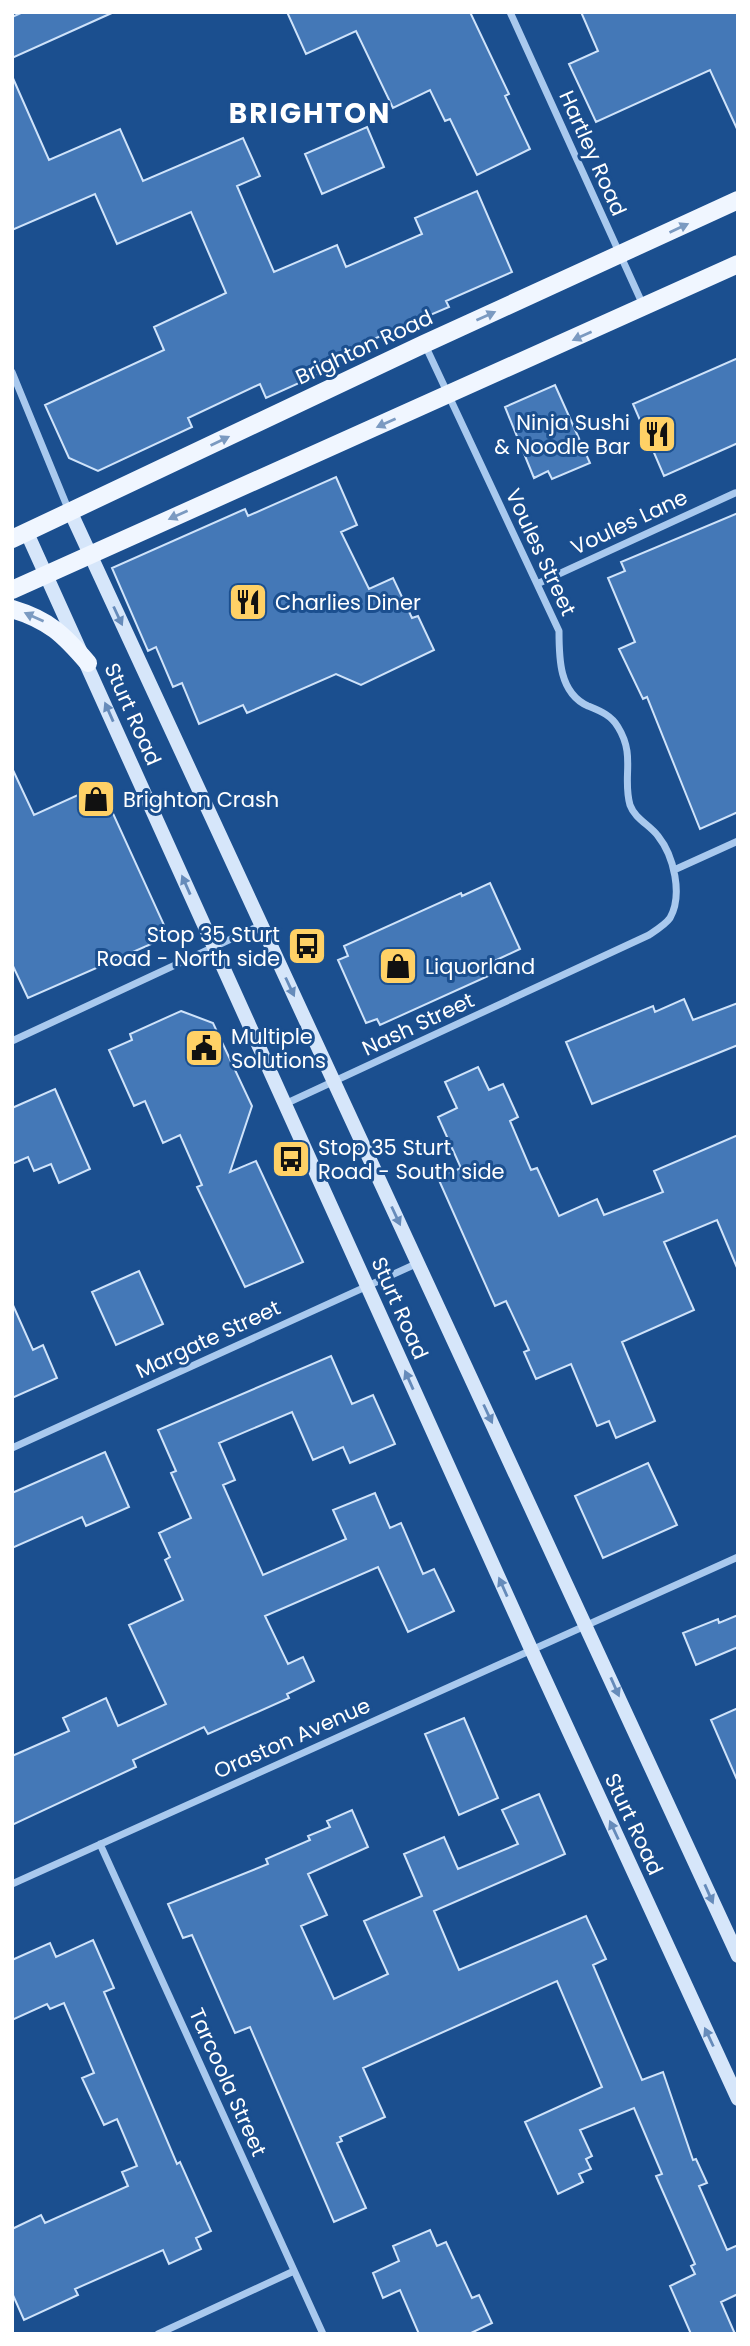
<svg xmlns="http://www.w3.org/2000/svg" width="750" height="2346" viewBox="0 0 750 2346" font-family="Poppins,sans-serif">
  <rect width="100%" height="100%" fill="#1b4f8f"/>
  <!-- building -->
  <path fill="#4478b7" stroke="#cfe3fa" stroke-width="2" d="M23,12H114L12,58V17Z
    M287,12H470L509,94L505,96L530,149L477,175L450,119L445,121L430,90L393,108L356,31L306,54Z
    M581,12H738V131L710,70L596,122L569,64L598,51Z
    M12,76L49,160L120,129L143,181L243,138L260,176L237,186L274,272L337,245L346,267L422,234L415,218L477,191L512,272L446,301L449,307L315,364L319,374L266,398L260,384L188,418L192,427L98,471L69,458L45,405L164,350L154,327L226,293L191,212L117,244L95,194L12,230Z
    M367,127L384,167L322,194L305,154Z
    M738,358V443L664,476L633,404Z
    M555,385L590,463L552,479L548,471L534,478L505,407Z
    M336,477L357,525L341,532L369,589L393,578L412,618L418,616L434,650L361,685L336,674L247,713L243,705L199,724L182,683L173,687L156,647L148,651L112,568L245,509L248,516Z
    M738,513V812L700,829L647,697L643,699L619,649L635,642L608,578L625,571L621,562Z
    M12,768L34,815L100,785L164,925L158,941L28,998L12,964Z
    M490,883L520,949L492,962L497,972L380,1025L377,1019L366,1023L338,960L348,956L344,946L461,893L462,896Z
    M684,999L693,1020L738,1003V1045L592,1104L566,1042L653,1006L655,1012Z
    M181,1011L213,1023L252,1106L230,1172L256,1161L303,1262L245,1287L197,1187L202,1185L180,1135L163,1143L145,1101L134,1106L109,1050L132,1040L130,1034Z
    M478,1067L489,1090L503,1084L518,1117L510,1121L531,1170L537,1168L559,1216L597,1199L604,1215L663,1192L654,1171L738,1135V1270L717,1220L664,1242L694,1310L622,1342L655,1421L616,1438L609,1421L597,1426L571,1364L536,1379L524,1352L529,1350L506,1301L495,1306L438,1178L461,1168L438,1117L457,1108L445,1082Z
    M55,1089L90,1169L59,1183L51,1164L34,1171L28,1157L12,1164V1108Z
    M139,1271L163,1324L116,1345L92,1292Z
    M12,1303L33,1350L43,1345L57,1378L12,1398Z
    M331,1356L352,1404L373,1395L395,1444L350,1463L343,1447L313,1460L292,1412L219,1443L235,1480L223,1485L263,1575L346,1539L333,1510L375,1493L390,1528L401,1523L423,1574L434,1569L454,1611L408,1632L378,1567L265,1616L288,1664L303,1657L314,1681L287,1694L289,1698L208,1734L204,1727L133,1760L136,1767L12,1825V1756L69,1731L63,1718L106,1698L118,1726L166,1704L129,1625L183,1600L165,1560L170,1557L159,1533L191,1518L171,1473L176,1471L158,1430Z
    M105,1452L129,1507L86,1526L82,1517L12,1548V1493Z
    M648,1463L677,1525L603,1558L575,1496Z
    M738,1615V1647L696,1665L683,1633L718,1619L719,1623Z
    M738,1708V1782L711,1720Z
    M464,1718L498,1798L459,1815L425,1734Z
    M539,1794L565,1854L434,1911L459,1970L586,1916L606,1959L593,1965L642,2080L663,2072L693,2160L696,2159L707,2183L699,2186L727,2250L738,2245V2294L721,2302L735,2334H691L670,2286L695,2274L691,2266L695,2264L656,2176L662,2174L634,2108L580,2130L592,2156L586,2159L591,2169L579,2174L583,2182L558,2194L525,2122L602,2087L557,1981L363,2068L385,2117L340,2137L342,2141L337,2143L366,2208L334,2222L250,2027L235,2033L192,1935L183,1938L168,1904L268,1864L266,1859L310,1840L308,1836L330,1827L327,1821L352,1810L368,1847L308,1874L327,1915L301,1926L334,1999L388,1974L364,1921L422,1896L404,1854L444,1837L458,1869L518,1844L502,1810Z
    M93,1940L114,1988L104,1992L177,2164L180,2162L211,2231L196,2238L201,2249L169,2264L163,2250L75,2289L78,2295L24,2320L12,2293V2229L41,2215L45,2223L128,2186L122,2172L137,2166L117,2119L104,2125L82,2078L94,2073L64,2003L50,2009L47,2004L12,2020V1960L50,1943L56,1957Z
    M430,2230L437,2246L446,2242L472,2298L479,2295L492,2323L469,2334H419L400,2290L383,2298L373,2273L399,2261L393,2246Z"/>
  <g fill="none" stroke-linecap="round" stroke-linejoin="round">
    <!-- minor -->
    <path stroke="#a9c9ee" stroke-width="7" d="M510,12L643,305
      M12,372L69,511
      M537,584L735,493
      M674,870L738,841
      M12,1041L261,925
      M285,1104L649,935C655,931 666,924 670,918C683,895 674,856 658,836C650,825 635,819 630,805C622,777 636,756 618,727C611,715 600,711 588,706C559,693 559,658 559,631L425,345
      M12,1448L418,1263
      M100,1844L323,2334
      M12,1884L738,1557
      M158,2334L294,2271"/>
    <!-- secondary -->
    <path stroke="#d6e6fa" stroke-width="14" d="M71,513L738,1956
      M27,533L531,1649L738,2099"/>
    <!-- primary -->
    <path stroke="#f0f6ff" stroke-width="18" d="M12,539L424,344L738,200
      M12,590L738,264
      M12,609C49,620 64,635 88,663"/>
  </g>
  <!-- one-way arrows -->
  <defs><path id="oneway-solid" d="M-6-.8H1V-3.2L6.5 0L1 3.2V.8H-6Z" transform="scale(1.75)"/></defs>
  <g fill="#7b9ac1">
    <use href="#oneway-solid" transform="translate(679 228) rotate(-25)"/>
    <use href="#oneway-solid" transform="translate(486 316) rotate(-24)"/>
    <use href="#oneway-solid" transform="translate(582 336) rotate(156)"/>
    <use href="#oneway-solid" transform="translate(386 423) rotate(156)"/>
    <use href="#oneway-solid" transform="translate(220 441) rotate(-26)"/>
    <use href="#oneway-solid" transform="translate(178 515) rotate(156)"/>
    <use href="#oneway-solid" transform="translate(34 617) rotate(-156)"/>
  </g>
  <g fill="#668bba">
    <use href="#oneway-solid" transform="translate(118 616) rotate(65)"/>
    <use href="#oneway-solid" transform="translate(109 712) rotate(-114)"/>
    <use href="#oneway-solid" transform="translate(186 885) rotate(-114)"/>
    <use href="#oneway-solid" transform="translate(290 987) rotate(65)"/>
    <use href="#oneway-solid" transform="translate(396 1216) rotate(65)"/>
    <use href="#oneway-solid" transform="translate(409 1380) rotate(-114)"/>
    <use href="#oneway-solid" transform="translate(488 1414) rotate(65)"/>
    <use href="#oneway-solid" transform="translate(503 1587) rotate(-114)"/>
    <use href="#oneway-solid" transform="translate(615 1687) rotate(66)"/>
    <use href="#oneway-solid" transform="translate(614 1830) rotate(-115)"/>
    <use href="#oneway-solid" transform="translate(709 1894) rotate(66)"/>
    <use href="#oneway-solid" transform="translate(709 2037) rotate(-115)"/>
  </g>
  <!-- icons -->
  <defs>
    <g id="restaurant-square" transform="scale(2.0125)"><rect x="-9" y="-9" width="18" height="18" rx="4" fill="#ffd166" stroke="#1b4f8f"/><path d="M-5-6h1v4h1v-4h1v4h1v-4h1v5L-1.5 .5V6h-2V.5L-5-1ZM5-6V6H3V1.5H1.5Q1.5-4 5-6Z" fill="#111"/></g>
    <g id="shop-square" transform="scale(2.0125)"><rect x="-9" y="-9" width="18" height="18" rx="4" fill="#ffd166" stroke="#1b4f8f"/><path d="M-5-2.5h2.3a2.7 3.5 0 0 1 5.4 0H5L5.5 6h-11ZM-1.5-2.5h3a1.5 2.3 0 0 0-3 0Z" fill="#111"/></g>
    <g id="bus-square" transform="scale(2.0125)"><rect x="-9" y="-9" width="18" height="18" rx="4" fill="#ffd166" stroke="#1b4f8f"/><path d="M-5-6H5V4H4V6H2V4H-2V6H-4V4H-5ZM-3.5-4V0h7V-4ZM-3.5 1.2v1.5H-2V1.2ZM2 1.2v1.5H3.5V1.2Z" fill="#111"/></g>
    <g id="civic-square" transform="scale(2.0125)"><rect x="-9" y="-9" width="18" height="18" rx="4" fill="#ffd166" stroke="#1b4f8f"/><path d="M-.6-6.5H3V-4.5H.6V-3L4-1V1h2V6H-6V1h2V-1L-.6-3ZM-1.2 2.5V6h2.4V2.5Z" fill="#111"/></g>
  </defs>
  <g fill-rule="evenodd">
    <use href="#restaurant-square" x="657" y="434"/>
    <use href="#restaurant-square" x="248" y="602"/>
    <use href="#shop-square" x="96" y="799"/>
    <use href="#bus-square" x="307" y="946"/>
    <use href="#shop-square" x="398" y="966"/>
    <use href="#civic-square" x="204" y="1048"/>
    <use href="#bus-square" x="291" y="1159"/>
  </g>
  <g text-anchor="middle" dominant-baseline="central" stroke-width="6" stroke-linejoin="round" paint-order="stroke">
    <!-- street labels -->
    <g font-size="21" fill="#fff" stroke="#1b4f8f">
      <text transform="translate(593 153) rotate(66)">Hartley Road</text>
      <text transform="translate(364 347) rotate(-25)">Brighton Road</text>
      <text transform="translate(629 522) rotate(-25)">Voules Lane</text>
      <text transform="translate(541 552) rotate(65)">Voules Street</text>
      <text transform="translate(133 714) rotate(66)">Sturt Road</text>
      <text transform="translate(418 1024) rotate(-25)">Nash Street</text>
      <text transform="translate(400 1308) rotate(66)">Sturt Road</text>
      <text transform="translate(208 1339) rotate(-25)">Margate Street</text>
      <text transform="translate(292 1738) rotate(-24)">Oraston Avenue</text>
      <text transform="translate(634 1824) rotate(65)">Sturt Road</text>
      <text transform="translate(228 2082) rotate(66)">Tarcoola Street</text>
    </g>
    <!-- poi labels -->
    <g font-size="21" fill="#fff" stroke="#1b4f8f" text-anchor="start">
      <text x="630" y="422" text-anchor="end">Ninja Sushi<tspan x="630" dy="24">&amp; Noodle Bar</tspan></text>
      <text x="275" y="602">Charlies Diner</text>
      <text x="123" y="799">Brighton Crash</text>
      <text x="280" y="934" text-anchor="end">Stop 35 Sturt<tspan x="280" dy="24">Road - North side</tspan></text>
      <text x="425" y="966">Liquorland</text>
      <text x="231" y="1036">Multiple<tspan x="231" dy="24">Solutions</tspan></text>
      <text x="318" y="1147">Stop 35 Sturt<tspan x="318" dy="24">Road - South side</tspan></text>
    </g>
    <!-- district labels -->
    <g font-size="28" font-weight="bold" letter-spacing="2" fill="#fff" stroke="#1b4f8f">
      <text x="310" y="113">BRIGHTON</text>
    </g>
  </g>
  <!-- border -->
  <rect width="750" height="2346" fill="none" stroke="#ffffff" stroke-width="28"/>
</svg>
